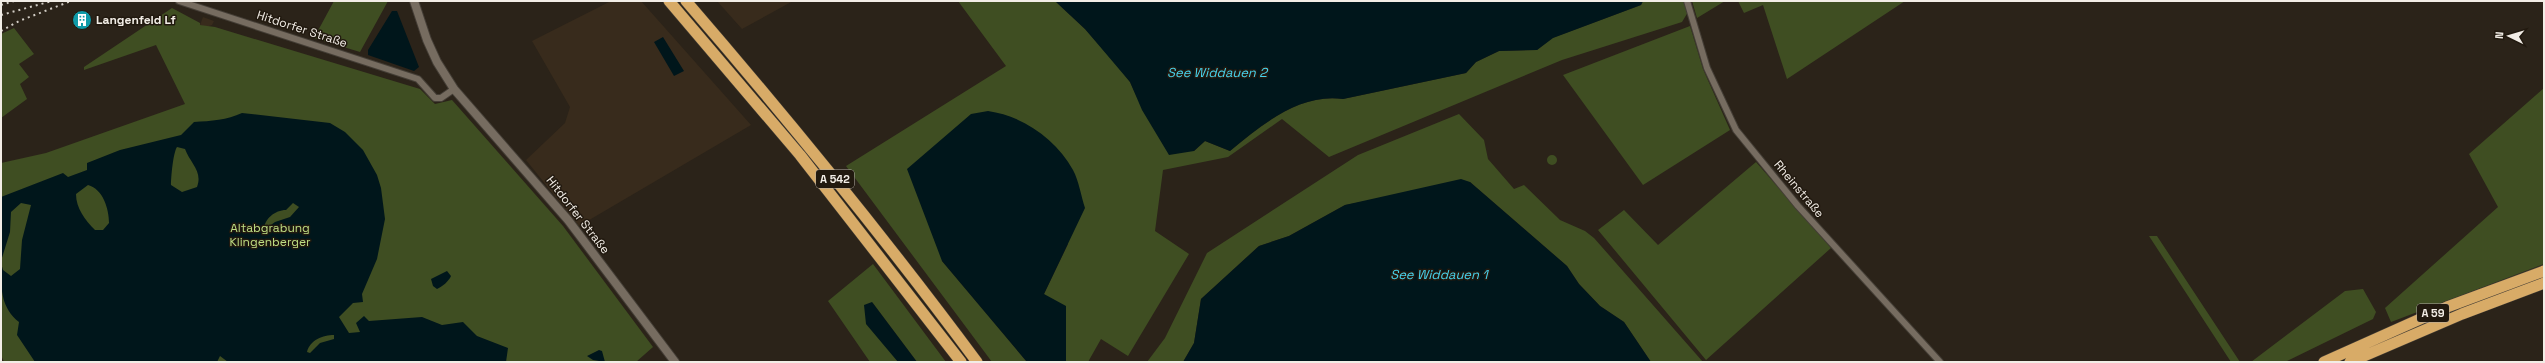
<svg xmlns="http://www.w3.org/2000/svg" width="2545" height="363" viewBox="0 0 2545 363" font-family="'Space Grotesk',sans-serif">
  <rect width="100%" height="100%" fill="#2b2319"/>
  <!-- built -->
  <path fill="#382b1c" d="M611,1H641L751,125L579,226L526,160L565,123L570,107L532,41Z
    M717,1H793L742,29Z
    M203,17L214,21L212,25L206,27L200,25Z"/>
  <!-- green -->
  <path fill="#3f4e22" d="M334,1H388L360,52L314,38Z
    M958,1H1055L1085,29L1116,64L1130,82L1136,95L1194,151L1205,141L1230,151C1262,125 1299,93 1343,99L1466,73L1476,62L1499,51L1537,50L1552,38L1641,5L1643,1H1684L1688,12L1682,22L1562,60L1329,157L1282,119L1228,157L1163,170L1155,231L1189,254L1128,356L1101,339L1088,362H1066L1044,294L1068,244L942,261L1027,362H992L846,166L1006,66Z
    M1692,1H1725L1697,18Z
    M1738,1H1905L1787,79L1763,5L1744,13Z
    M172,8L200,23V25L215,27L420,89L435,104L452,100L563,226L653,347L636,362H4L1,355V163L46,153L185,104L156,45L84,70V67Z
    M1690,26L1703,69L1730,130L1643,185L1563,75Z
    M14,28L34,54L19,64L29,77L20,84L27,99L1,118V34Z
    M2544,88V264L2391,322L2385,308L2498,207L2469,154Z
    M1459,114L1484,140L1488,159L1514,189L1524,185L1560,220L1585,231L1594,238L1703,362H1651L1624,322L1600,306L1579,284L1567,266L1470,182L1345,205L1289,236L1259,246L1201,299L1194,343L1183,362H1147L1165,338L1207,253L1358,155Z
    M1547 160a5 5 0 1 1 10 0a5 5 0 1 1-10 0Z
    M1756,162L1831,248L1706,360L1598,230L1624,210L1658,245Z
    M2149,236H2157L2240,362H2231Z
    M873,264L946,362H917L872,302L898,362H870L828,301Z
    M2363,289L2376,312L2373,319L2285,362H2251L2345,291Z"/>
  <!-- water -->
  <path fill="#00161b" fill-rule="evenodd" d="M1055,1H1643L1641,5L1553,38L1537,50L1499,51L1476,62L1466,73L1343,99C1299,93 1262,125 1230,151L1205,141L1194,151L1169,155L1142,110L1130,82L1085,29Z
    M392,11H397L419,67L414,71L368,55V50Z
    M663,37L684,71L674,76L654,42Z
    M988,111C1023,116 1056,139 1073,170C1079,181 1081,196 1085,208L1044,294L1066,306V362H1027L942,261L907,169L971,114Z
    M242,113L330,123L345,132L363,150L377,175L381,188L385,219L377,259L362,294L363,302L353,303L339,317L349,333L360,332L356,323L364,316L369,321L422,317L442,325L463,322L477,336L508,348L506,362H228L220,356L217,362H35L17,335L19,322C0,307 1,287 1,263L3,270L11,276L20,269L22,240L31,205L21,203L11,212L10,232L1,261V197L63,173L68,177L87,170V163L120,150L181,135L194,122C211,121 227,120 242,113ZM177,147L185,149C190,163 203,171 197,187L182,192L171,185C171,178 173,153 177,147ZM88,185C103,189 109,209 109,223L103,230H95C85,220 76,208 76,194ZM293,203L299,207L290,217L275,222L264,230C264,219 275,210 286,210ZM334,335V339L320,343L310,353L307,352C310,340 323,335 334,335Z
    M1461,179L1470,182L1567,266L1579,284L1600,306L1624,322L1651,362H1183L1194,343L1201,299L1259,246L1289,236L1345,205Z
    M447,271L451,276C449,281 442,287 437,289L433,286L431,279Z
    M872,302L917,362H898L866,324L864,305Z
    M599,350L602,351L605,362L593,360L587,356Z"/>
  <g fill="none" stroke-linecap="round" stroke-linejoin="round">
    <!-- street casing -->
    <g stroke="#443e36" stroke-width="8">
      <path id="street" d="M179,1L418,79L435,98H441L454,89
        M1687,1L1707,68L1736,130L1798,206L1940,362"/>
    </g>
    <!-- secondary casing -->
    <g stroke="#443e36" stroke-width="10">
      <path id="secondary" d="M414,1L427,40L437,62L454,89L568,220L675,362"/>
    </g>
    <!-- highway casing -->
    <g stroke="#443e36" stroke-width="12">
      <path id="highway" d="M669,1L800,155L961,362
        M686,1C787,118 885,238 977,362
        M2324,362L2447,307L2544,271
        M2350,362L2462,314L2544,283"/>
    </g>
    <!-- street -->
    <use href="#street" stroke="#766c60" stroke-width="6"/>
    <!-- secondary -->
    <use href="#secondary" stroke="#766c60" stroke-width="8"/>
    <!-- highway -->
    <use href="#highway" stroke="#d8ab67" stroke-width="11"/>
    <!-- rail -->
    <path stroke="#d2cdc5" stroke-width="2" stroke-dasharray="2 4" stroke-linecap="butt" d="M1,5L14,1
      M1,15L52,1
      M1,31L19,21L71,1"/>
  </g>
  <!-- icons -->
  <defs>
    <g id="building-disc" transform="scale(1)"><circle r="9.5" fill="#0f9aa8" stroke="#21190f"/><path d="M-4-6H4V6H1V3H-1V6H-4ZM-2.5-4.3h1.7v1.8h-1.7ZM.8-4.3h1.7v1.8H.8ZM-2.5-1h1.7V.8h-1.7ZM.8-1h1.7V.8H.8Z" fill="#fff"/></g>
  </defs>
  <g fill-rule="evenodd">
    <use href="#building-disc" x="82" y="20"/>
  </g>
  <g text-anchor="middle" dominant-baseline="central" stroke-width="3" stroke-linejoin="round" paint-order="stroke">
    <!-- shield labels -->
    <g fill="#21190f" stroke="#b3ada6" stroke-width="1">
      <rect x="816" y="170" width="38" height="18" rx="3"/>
      <rect x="2417" y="304" width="32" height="18" rx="3"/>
    </g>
    <g font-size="11" font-weight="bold" fill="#f2ede6">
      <text x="835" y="179">A 542</text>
      <text x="2433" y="313">A 59</text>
    </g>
    <!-- poi labels -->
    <g font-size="12" font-weight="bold" fill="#f2ede6" stroke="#21190f" text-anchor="start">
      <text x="96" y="20">Langenfeld Lf</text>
    </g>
    <!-- street labels -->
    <g font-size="12" fill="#f2ede6" stroke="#21190f">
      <text transform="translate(302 29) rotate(18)">Hitdorfer Straße</text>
      <text transform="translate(1799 189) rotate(50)">Rheinstraße</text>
      <text transform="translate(578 215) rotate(52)">Hitdorfer Straße</text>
    </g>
    <!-- park labels -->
    <g font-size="12" fill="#bede84" stroke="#21190f">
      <text x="270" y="228">Altabgrabung<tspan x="270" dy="14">Klingenberger</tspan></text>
    </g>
    <!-- water labels -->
    <g font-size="13" font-style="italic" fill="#48d2eb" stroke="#21190f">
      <text x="1217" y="72">See Widdauen 2</text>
      <text x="1439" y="274">See Widdauen 1</text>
    </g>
  </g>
  <!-- border -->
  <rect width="2545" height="363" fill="none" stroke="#f2ede6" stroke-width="4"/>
  <!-- north arrow -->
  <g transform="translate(2509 36) rotate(275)" stroke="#21190f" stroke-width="3" paint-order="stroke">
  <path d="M0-3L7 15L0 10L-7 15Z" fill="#f2ede6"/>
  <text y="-6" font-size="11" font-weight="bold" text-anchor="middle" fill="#f2ede6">N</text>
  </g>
</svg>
